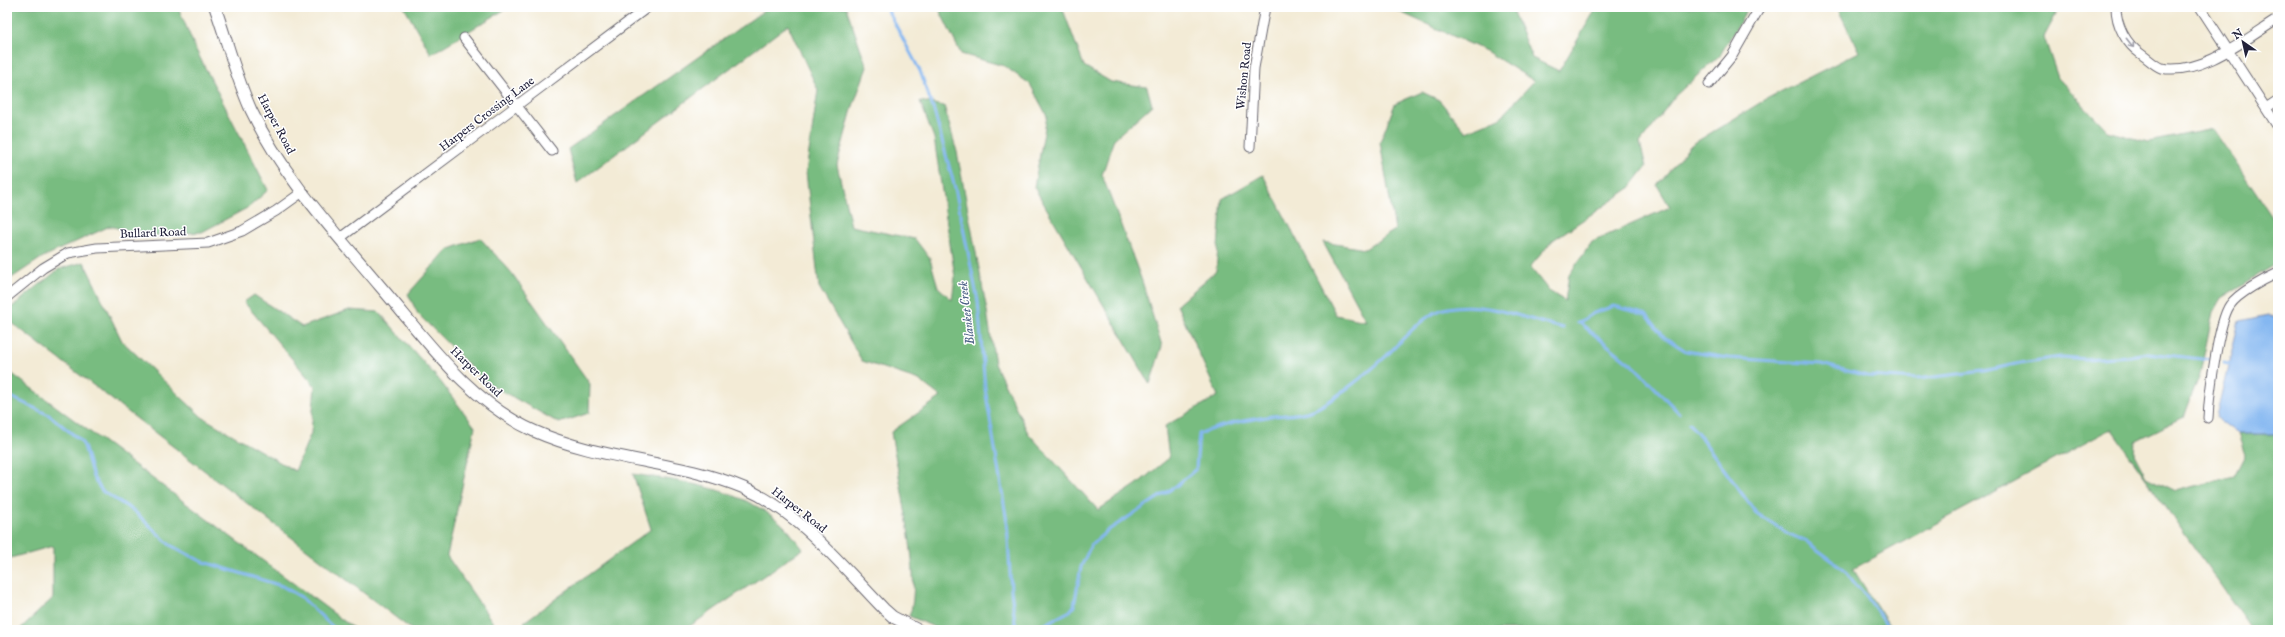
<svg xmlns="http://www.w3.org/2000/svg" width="2285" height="637" viewBox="0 0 2285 637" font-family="'IM FELL English',serif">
  <rect width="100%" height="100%" fill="#fff"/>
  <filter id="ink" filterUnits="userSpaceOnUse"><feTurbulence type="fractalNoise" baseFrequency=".025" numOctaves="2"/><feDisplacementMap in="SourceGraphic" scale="8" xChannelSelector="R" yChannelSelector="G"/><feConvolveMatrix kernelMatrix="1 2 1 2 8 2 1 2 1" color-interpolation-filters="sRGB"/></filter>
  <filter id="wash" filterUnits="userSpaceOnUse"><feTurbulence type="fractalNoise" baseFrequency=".012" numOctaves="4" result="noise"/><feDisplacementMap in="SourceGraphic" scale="16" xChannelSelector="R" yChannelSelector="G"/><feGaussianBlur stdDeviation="0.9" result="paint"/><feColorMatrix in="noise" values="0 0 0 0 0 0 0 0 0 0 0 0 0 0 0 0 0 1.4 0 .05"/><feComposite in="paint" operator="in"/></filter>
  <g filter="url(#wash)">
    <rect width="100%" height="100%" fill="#f3ebd6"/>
    <!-- forest -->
    <path fill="#78bc80" stroke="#4d6f5e" d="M7,7H178L196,50L268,190L249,207L202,232L146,236L110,226L43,257L7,281Z
      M404,7H509L431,54Z
      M769,7H846L867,67L852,109L837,165L851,226L915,239L930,259L938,287L952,300L955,277L934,138L920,101L944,106L957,152L987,311L995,364L1028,433L1098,510L1136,485L1169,458L1165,426L1218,396L1177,305L1216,271L1222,199L1263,175L1336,315L1366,321L1323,242L1365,249L1395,230L1380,142L1395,104L1422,92L1439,100L1466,132L1500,118L1534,81L1486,51L1389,7H1511L1532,58L1559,71L1597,7H1749L1720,55L1675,96L1640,143L1646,167L1629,189L1553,240L1530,267L1549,291L1565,301L1569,275L1592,242L1670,207L1657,185L1691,145L1768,98L1859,52L1837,7H2060L2044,37L2058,78L2108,131L2148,142L2213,129L2278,226V263L2221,298L2213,312L2200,374L2184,417L2135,441L2134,454L2146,477L2175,491L2234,476L2245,455L2238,434H2278V630H2252L2111,429L1853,569L1892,630H941L909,616C924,586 897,471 891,432L941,397L919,380L862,361L819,287L806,172L818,90L788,25L577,183L568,149Z
      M938,7H1062L1084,66L1111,82L1147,87L1152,105L1114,139L1102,175L1142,281L1162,346L1150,384L1034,187L1047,116L1030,84L1004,66L961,54Z
      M480,238L511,272L590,384L589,413L559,423L486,382L418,314L408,294L447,250Z
      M84,262L122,341L202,417L295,471L311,433L315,386L244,302L254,295L302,327L349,310L379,312L440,381L475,427L447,556L498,630H412L7,319V311L59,269Z
      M7,370L356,630H19L53,598V546L7,559Z
      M633,474C685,482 741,488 782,524C790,531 796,541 803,549L684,630H529L524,622L651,529Z"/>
    <!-- water -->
    <path fill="#84b7f1" stroke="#536c96" d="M2268,315L2278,317V434H2238L2218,419L2216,416L2239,321Z"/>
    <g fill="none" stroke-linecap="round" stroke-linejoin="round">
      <!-- stream -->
      <path stroke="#84b7f1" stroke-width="3" d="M886,7L920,71L934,111L955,188L978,301L985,388L1007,522L1011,590L1016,630
        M1578,323L1594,313L1614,306L1647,315L1664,337L1686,351L1728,358L1821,364L1867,376L1917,379L1984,371L2020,363L2061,357L2086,359L2129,356L2148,353L2210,360
        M1580,323L1636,368L1679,413
        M2224,363L2231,365
        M7,395L49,415L80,440L84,446L93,477L102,491L134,511L170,545L201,561L282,586L301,597L336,630
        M1689,424L1697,432L1756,513L1787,533L1807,542L1845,570L1855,585L1865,594L1890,630
        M1034,630L1070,611L1074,606L1081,567L1091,545L1107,531L1176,486L1196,469L1199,434C1222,424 1247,420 1272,416C1285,415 1301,415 1313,410C1332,402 1369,372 1384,358C1401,342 1424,312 1448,308C1486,300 1526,320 1563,328"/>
    </g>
  </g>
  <g filter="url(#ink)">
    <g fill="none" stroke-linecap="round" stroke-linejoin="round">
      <!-- minor casing -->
      <g stroke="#6b6871" stroke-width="11">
        <path id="minor" d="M2116,7C2116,25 2126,44 2141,54C2147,58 2155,66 2161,68C2201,76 2246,39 2278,19
          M2200,7L2278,127
          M464,38L552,151
          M1709,84L1732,56L1760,7
          M2266,108L2278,100
          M1250,147L1254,68L1265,7
          M340,238L648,7
          M7,297L43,268L68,253L97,248L208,243L242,231L276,211L301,193
          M2208,418C2209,396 2218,322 2230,305C2238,293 2265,279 2278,273"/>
      </g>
      <!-- tertiary casing -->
      <g stroke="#6b6871" stroke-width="13">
        <path id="tertiary" d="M215,7C227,41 236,77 251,110C283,177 333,230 380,286C426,339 468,401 534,431C601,461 677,460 744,488C800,512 842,566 884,609L893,617L918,630"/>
      </g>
      <!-- minor -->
      <use href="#minor" stroke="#fff" stroke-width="9"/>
      <!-- tertiary -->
      <use href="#tertiary" stroke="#fff" stroke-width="11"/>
    </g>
    <!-- one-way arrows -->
    <defs><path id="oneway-shaft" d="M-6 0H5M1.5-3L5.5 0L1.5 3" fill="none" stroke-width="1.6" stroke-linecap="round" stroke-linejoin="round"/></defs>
    <use stroke="#9c9ca7" href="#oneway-shaft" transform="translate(2130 43) rotate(52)"/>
  </g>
  <g text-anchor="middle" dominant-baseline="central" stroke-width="3" stroke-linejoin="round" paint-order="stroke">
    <!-- street labels -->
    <g font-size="12" fill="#22223b" stroke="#fff">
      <text transform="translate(1244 76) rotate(-84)">Wishon Road</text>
      <text transform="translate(487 114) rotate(-37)">Harpers Crossing Lane</text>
      <text transform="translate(276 124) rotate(62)">Harper Road</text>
      <text transform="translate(153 233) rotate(-2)">Bullard Road</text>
      <text transform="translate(476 372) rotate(44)">Harper Road</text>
      <text transform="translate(799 510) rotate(38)">Harper Road</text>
    </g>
    <!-- water labels -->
    <g font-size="13" font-style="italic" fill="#495e84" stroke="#fff">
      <text transform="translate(967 313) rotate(-97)">Blanket Creek</text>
    </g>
  </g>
  <!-- margin -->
  <rect width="2285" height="637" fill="none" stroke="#fff" stroke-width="24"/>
  <!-- north arrow -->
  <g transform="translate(2243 42) rotate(326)" stroke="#ffffff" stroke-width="3" paint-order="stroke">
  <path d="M0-3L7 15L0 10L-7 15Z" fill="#22223b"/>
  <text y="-6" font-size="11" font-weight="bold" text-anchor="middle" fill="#22223b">N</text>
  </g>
</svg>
